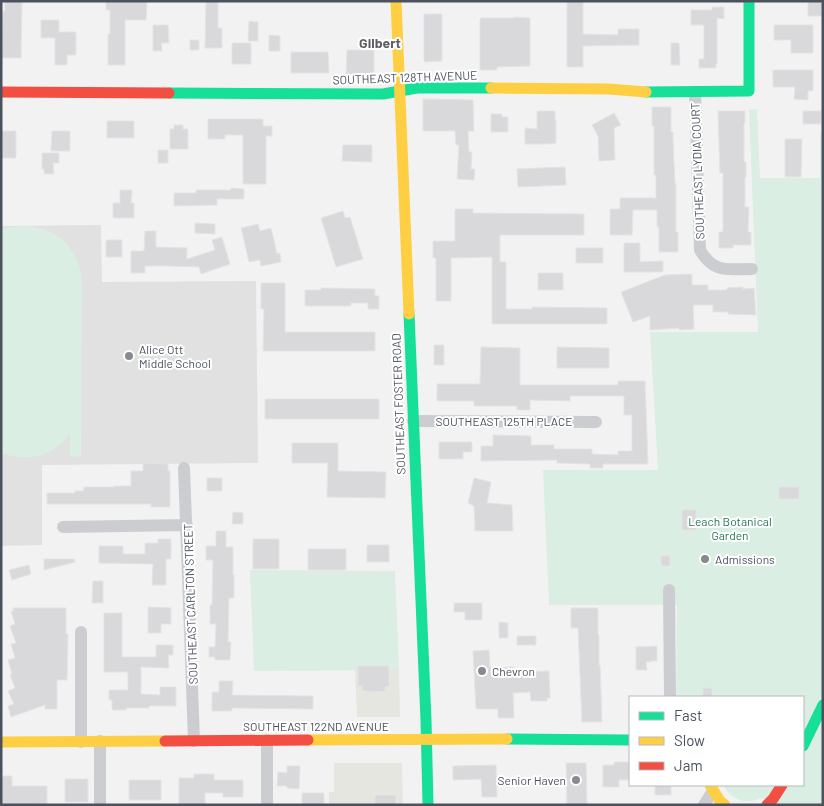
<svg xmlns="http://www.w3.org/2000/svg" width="824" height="806" viewBox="0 0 824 806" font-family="Barlow,sans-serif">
  <rect width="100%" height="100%" fill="#f3f2f2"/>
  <!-- commercial -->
  <path fill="#e6e6e1" d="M355,670H399L400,717H357Z
    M334,763H402L403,805H329V792H334Z"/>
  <!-- education -->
  <path fill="#e1e1e2" d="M101,225L102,282L256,281L258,463L42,465V545L1,546V226Z"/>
  <!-- green -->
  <path fill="#daeee4" d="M757,109L760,178H820V133H823V805H785L761,798C744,806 731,799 723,785H803V697H676L677,605H549L543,470H658L650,332H758L749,110Z
    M27,226C60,229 81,251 82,284L81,456L70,457V435C51,457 29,462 1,453V230L10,227Z
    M250,570L395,571L399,670L254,671Z"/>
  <!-- building -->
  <path fill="#d9d9db" stroke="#e4e4e5" d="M5,1H22L21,58H1L3,11H5Z
    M106,1H147L146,20H125V65H108V34H110V10H106Z
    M206,1H218V28H222V48H205Z
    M567,1H583V34L618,35V29H639V45L583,46V67H567Z
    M808,1H822V16H808Z
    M712,7H724V19L717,18V64H716V68H699V59H704V25H691V10H712Z
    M424,14H442V61L424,62Z
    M514,17L530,18V66L497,67V70H480V18H514Z
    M41,20H59V32H76V55H67V65H55V38H41Z
    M249,21L258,22V41H248Z
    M153,25H168L169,43H161L162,51H153Z
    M774,25H813V53H791V40H774Z
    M269,35L280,36V51H269Z
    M190,40H199V50H190Z
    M232,43H251V64H232Z
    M671,43H679L680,65H671Z
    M347,50H374V75H346Z
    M291,52H328L329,73H291Z
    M773,70H813V91H808V100L794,99L795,87H773Z
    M423,99L473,100L474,131H468L469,152H472L471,169H475L474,180L457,179L459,145H456L455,131H423Z
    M652,107H671V132H673V140L675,184H676V232H678V252H659V227H657V210H633L632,235H610V209H620V198H656V175H654V126H652Z
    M537,111H555V120H556V143L549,144H525V128L537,129Z
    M718,111H745V123H744V162H746V177H745V207H749L748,232H751V245H733V248H719V232H723V173H720Z
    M803,111H821V124H803Z
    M614,113L621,125L614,128L615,160L599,161L598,136L592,125Z
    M491,114H502V117H508V132H491Z
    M208,119H263V126H272V136H266V184H243V135H225V139H208Z
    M107,121H134V138H107Z
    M174,125H183V129H188V149H170V129H174Z
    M1,131H16V158H1Z
    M52,131H70V151H51Z
    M785,139H802L801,177H785Z
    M343,145H372V162L342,161Z
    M158,150H168V163H158Z
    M42,153H59V163H53L54,174H44V169H42Z
    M565,167L566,185L518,187L517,169Z
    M231,188L244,189V199H217V205L174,206V193H196V190H231Z
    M120,190H132L131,203H134V218H113V203H120Z
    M455,209H473V213L584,214V235H500V262H506V309H532V307L607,308V324H492V257L451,258V301H436V258H433V241H455Z
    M343,211L345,218L350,217L363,259L336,267L321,218Z
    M195,223L215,224V234L195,233Z
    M258,224L260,231L271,228L277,254L280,253L281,262L261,266L260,260L249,262L241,228Z
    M145,231H156V247L187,248V259L215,250L212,240L222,237L230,264L201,274L199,267L170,266H145V273H131V251H144Z
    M106,240H122V257H106Z
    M624,243H640V262L663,261V272H624Z
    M576,248H603V263H576Z
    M538,273H563V290H538Z
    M692,274V285H708V290H727V288L743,287V289L754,288L756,315L728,314V312H713V305H693L694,329L679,330V328L650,330V316L633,322L621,292L665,275Z
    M261,283H285V332H375V351H263L264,309H261Z
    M321,288L375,289V296H379V309H368V303H351V306H305V290H321Z
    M434,345H444V365H434Z
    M481,347L520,348V385H618V381H645L648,464H603V468H590V464L557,463V460L481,461V446H493V435L531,436V445H554V449H592V454L618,455V451H632V415H624V396H570V401L530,400V410H517V406H474V401H437V384H480Z
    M557,347L609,348V368H557Z
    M265,399H379V419H265Z
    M439,442H472V452H463V459H439Z
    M292,443H338V471L386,472L385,498L327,497L328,463H292Z
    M143,463L168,464V471H170V507H151V504H47V493H75V491H83L84,487H114V486H131V471H143Z
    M207,478H222V491H207Z
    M474,478L491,482L487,503L512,505L513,531H475L474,506L468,503Z
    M779,487H799V499H779Z
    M682,510H696V530H682Z
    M233,512L243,513V524H232Z
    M216,531H226V547H233V575H234V598H229L228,642H231L230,660H215V657H209V647H215L216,624H210V605H212L213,560H206V546H216Z
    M158,539H171V559H166V585H152L153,564L99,563V546H123V554H145V543H158Z
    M253,539H279V569H253Z
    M367,545H389V562H367Z
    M308,549H346V570H308Z
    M661,556H670V566H661Z
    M44,559H74L75,562L44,570Z
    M29,565L31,574L12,580L9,570Z
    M93,581H103V603H92Z
    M454,603H482V620H465V612H454Z
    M148,607L171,608V624H161V633H148Z
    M13,608H66V634H68L67,680H57V709H45V705L11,717L8,706L14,704L8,691L15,688L10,675L12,674L8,660L15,658L11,644L16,643L10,626L15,624L11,611H14Z
    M571,608H598V635H599V665H600L602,722H582L578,628H571Z
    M104,613H122V657H156V645H173V655H168L169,668L141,667V694L160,695V687H176V706H149V708H126V710H112V700H109V690H128V672H104Z
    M499,622L508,623V638H499Z
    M517,636H536V645H517Z
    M657,646V661H651V662H646L647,670H636V647Z
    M489,650L490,668L514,667V672L549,671L550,698H547V701H531L530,692L513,693L514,718H498V709H476L473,651Z
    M358,666H389V687H385V692L362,691V686H358Z
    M219,681H233L232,695L313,696V709L232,708V711H212V692H219Z
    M703,688H712V697H703Z
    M614,762H630V780H619V787H603V765H614Z
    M566,763H586L587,805H567Z
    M496,765L497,797H482L481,779L453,780V766Z
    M287,766H300L299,789L287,788V786H277L278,772L287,773Z
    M194,774H214V780H243V797H223V793H205V805H179V778H194Z
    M1,776H12V786H47V804L1,805Z
    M65,779H88V802H65Z
    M129,780H161V800H129Z
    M655,785H671V795H655Z
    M302,793H324V805H302Z
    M375,795H396V805H375Z"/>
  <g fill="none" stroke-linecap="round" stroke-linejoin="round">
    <!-- street -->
    <path stroke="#cccdd0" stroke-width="12" d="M695,92L700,250C714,274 728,269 752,269
      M413,421L596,422
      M184,468L194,741
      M63,527L187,525
      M669,590L670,697
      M81,632V742
      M100,805V741
      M267,805V740
      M704,805L713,791"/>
    <!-- fast -->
    <path stroke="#16e098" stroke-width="11" d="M646,92L749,91V1
      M169,93L383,94L417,88H491
      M409,314L426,720L428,805
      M507,739L630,740
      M803,746L823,705"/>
    <!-- slow -->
    <path stroke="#ffcf43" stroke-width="11" d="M396,1L409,314
      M491,88L609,89L646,92
      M308,740L507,739
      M1,742L165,741
      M710,785L720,801L725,805"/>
    <!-- jam -->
    <path stroke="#f24e42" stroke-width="11" d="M1,92L169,93
      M165,741L308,740
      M767,805L773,799L782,785"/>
  </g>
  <!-- markers -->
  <g fill="#868a91" stroke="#fff" stroke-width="2">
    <circle cx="129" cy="356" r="5"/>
    <circle cx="705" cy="559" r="5"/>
    <circle cx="482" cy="671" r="5"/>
    <circle cx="576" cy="780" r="5"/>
  </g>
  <g text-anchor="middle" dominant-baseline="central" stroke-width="4" stroke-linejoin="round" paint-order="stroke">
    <!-- street labels -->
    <g font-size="12" fill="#4b525d" stroke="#fff">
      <text transform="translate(405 77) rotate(-2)">SOUTHEAST 128TH AVENUE</text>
      <text transform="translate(697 171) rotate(-92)">SOUTHEAST LYDIA COURT</text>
      <text transform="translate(398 404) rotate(-92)">SOUTHEAST FOSTER ROAD</text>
      <text x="504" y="421">SOUTHEAST 125TH PLACE</text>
      <text transform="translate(190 604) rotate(-92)">SOUTHEAST CARLTON STREET</text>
      <text x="316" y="726">SOUTHEAST 122ND AVENUE</text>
    </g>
    <!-- poi labels -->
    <g font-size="12" fill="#4b525d" stroke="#fff" text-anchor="start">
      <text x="139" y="349">Alice Ott<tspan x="139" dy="14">Middle School</tspan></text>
      <text x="715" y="559">Admissions</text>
      <text x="492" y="671">Chevron</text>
      <text x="566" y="780" text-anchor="end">Senior Haven</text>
    </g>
    <!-- park labels -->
    <g font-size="12" fill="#247657" stroke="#fff">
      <text x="730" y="521">Leach Botanical<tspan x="730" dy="14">Garden</tspan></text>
    </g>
    <!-- neighbourhood labels -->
    <g font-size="14" font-weight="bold" fill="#5f6165" stroke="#fff">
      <text x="380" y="42">Gilbert</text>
    </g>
  </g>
  <!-- border -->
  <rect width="824" height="806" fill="none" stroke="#4b525d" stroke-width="5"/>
  <!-- legend -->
  <rect x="629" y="696" width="175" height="90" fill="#ffffff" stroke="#b7babe"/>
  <rect x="639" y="712" width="25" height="8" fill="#16e098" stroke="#b7babe"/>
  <text x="674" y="721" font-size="15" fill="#4b525d">Fast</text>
  <rect x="639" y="737" width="25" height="8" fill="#ffcf43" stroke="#b7babe"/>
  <text x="674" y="746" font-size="15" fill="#4b525d">Slow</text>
  <rect x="639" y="762" width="25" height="8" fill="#f24e42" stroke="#b7babe"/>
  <text x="674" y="771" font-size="15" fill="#4b525d">Jam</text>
</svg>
